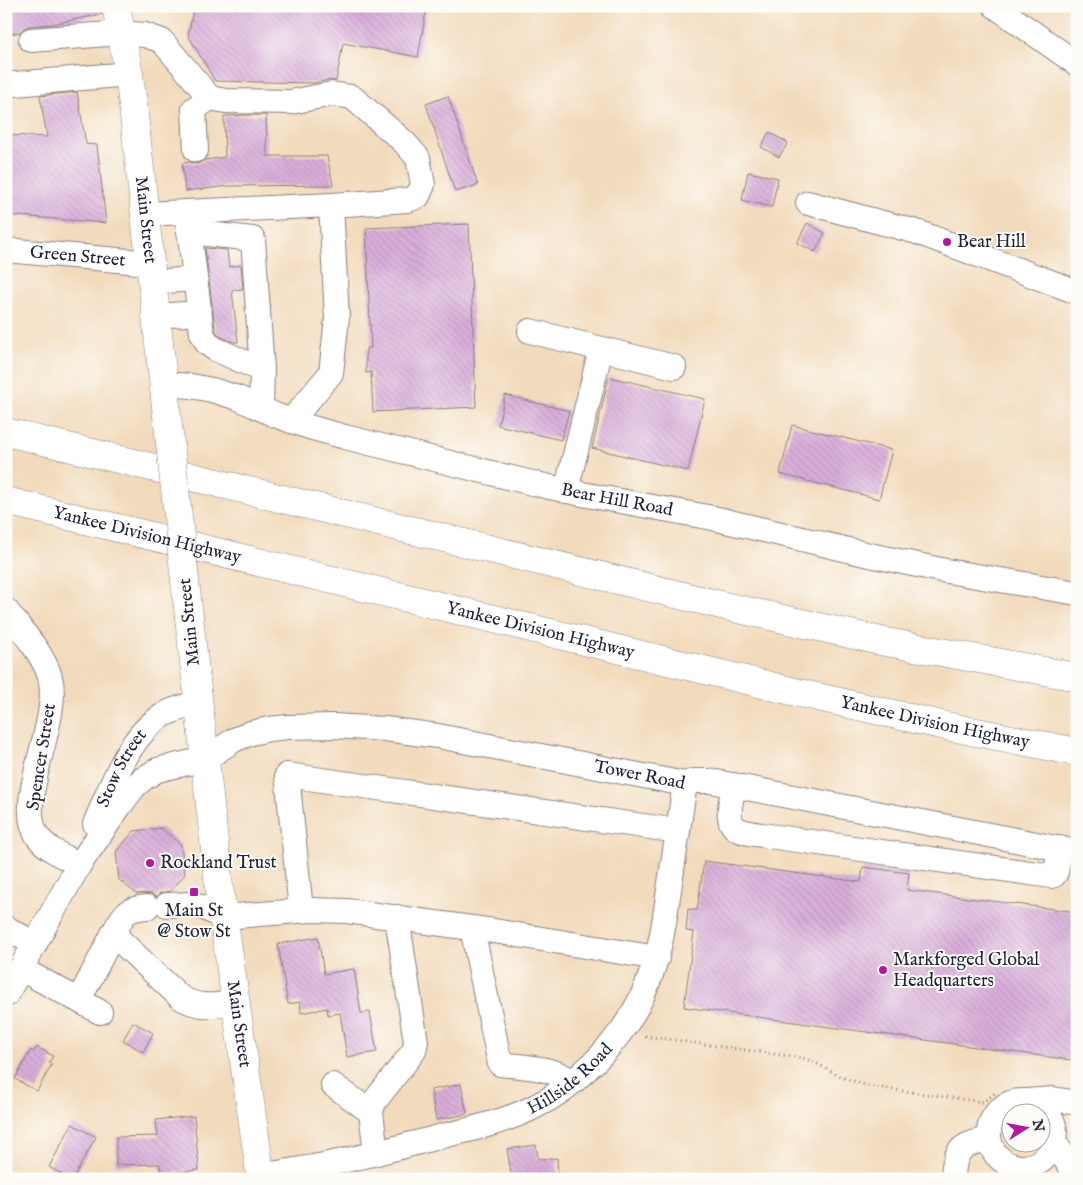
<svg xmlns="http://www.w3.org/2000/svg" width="1083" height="1185" viewBox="0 0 1083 1185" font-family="'IM FELL English',serif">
  <defs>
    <pattern id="building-back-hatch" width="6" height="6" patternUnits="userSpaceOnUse" patternTransform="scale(1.25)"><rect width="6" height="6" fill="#d9aeda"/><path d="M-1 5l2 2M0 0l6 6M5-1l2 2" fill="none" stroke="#ba95bc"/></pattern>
  </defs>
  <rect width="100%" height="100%" fill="#fdfcf7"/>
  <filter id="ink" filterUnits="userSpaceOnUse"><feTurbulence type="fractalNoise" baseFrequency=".02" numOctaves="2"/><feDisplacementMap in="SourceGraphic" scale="10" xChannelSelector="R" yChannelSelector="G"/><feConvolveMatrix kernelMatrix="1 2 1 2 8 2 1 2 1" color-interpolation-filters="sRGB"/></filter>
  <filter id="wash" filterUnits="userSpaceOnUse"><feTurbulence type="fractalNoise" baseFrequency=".0096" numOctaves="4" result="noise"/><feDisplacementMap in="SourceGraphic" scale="20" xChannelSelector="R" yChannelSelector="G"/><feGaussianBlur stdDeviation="1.12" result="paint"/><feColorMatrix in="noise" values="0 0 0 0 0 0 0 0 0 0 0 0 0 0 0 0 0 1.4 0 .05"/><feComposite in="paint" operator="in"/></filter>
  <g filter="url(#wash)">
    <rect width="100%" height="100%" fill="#f2dbbd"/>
    <g id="blocks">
      <!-- building -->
      <path fill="url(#building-back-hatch)" d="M6,6H101L102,14L53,24L29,26L24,28L20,32L6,35Z
        M194,6H427L418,57L343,43L336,81L329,80L314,83L215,81L188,35Z
        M77,92L86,144L97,145L106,223L6,215V135L47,137L40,96Z
        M448,96L478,185L455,192L426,104Z
        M252,115H266L267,156H327L333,185L230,186L185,191L182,163L189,162L197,164L205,160L225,157L224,116Z
        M769,132L788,143L779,157L761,147Z
        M748,172L778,178L772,207L742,200Z
        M807,223L825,233L815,252L797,243Z
        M469,224L476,407L373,412L371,372L366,373V348H371L366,228Z
        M205,248L227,250L229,267L241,265L243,289L232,290L238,342H233L222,337L218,334L215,329Z
        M609,377L705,399L688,471L592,448Z
        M505,395L569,411L561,440L498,425Z
        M792,425L892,450L879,499L780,474Z
        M161,828L181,845L185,874L171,891L160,893L156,897L152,894L146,893L137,894L119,880L116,852L134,831Z
        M704,861L861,882L863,867L909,873L907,890L1077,912V1019L1071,1060L684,1007L694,932L686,931L688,909L697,910Z
        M318,937L324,974L354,969L361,1013L370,1012L377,1052L347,1057L340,1013L328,1015L327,1008L301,1013L300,1002L288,1004L278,944Z
        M133,1022L153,1033L143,1052L123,1040Z
        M37,1047L53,1056L49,1063L52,1064L37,1091L15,1079L31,1050L34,1052Z
        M461,1084L467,1114L436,1120L431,1090Z
        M194,1116L199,1170L161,1174L160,1164L116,1165V1137L158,1136L156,1120Z
        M72,1124L96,1137L73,1179H70L49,1167Z
        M536,1145L538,1159L557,1158L558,1179H512L507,1149Z"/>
    </g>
  </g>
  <g filter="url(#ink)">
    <use href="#blocks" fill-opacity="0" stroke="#8a7e7c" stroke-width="1"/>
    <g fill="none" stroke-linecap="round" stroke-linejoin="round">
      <!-- minor casing -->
      <g stroke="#8a7e7c" stroke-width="26">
        <g id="minor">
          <path d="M995,6L1077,64"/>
          <path d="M31,40L121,33L145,35L162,41L210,98L226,101L291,102L332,94L352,97L404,142L418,158L423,185L418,196L408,200L331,205"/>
          <path d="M15,84L129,74"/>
          <path d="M196,150L194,109L210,98"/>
          <path d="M808,203L917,232L1077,292"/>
          <path d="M187,213L202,333L207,343L215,349L262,370L261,408"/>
          <path d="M145,214L331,205L337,318L331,373L291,421"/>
          <path d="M189,232L253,239L262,370"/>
          <path id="s1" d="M6,250L150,263"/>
          <path d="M152,282L195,279"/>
          <path d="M156,316L199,313"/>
          <path d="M530,331L674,367"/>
          <path id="s2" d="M164,384L191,386L212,390L238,398L275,415L309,427L345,437L536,484L582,494L713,518L865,554L941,570L1077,593"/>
          <path d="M566,491L601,349"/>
          <path d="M6,610C21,630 43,653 50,677C62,720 13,802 38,837C48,850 65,857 79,865"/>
          <path d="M734,785C732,798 723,823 739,830C746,833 755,834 762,835L1051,876L1054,875L1056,872L1060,848"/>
          <path id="s3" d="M95,824C110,789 128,736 162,716C173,709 186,706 199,703"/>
          <path d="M167,905L191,904L204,908L223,917L311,910L347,911L494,931L657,958"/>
          <path d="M301,910L287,775L678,831"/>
          <path d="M6,928L35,944"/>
          <path d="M472,928L500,1064C525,1067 552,1067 573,1082"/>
          <path d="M113,934C124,915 123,909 147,907"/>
          <path d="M21,969L100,1012"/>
          <path id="s4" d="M6,995L79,865L119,807L134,787L143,779L157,770L205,759L234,740L251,733L269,729L288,727L333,726L385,729L438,736L685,784L694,781H711L1077,852"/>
          <path d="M79,1000L113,934L180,997C199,1009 214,1005 235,1003"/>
          <path d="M333,1085L371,1112"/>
          <circle cx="1022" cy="1134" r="33"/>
          <path d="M1027,1101L1053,1099L1077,1103"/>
          <path d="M1054,1140L1077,1179"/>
          <path d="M376,1153L371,1112L374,1102L414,1051L416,1042L397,917"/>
          <path id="s5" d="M260,1176C281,1172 303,1169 324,1165C360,1158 396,1148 431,1139C466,1130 504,1123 536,1106C555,1097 573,1083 588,1068C633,1027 654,982 664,923L685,784"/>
          <path d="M953,1179C954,1150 960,1145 988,1139"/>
        </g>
      </g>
      <!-- major casing -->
      <g stroke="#8a7e7c" stroke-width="29">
        <g id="major">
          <path id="s6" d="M116,6L129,74L133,106L166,407"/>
          <path id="s7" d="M189,617L219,886L261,1179"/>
        </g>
      </g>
      <!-- highway casing -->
      <g stroke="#8a7e7c" stroke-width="29">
        <g id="highway">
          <path d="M6,432L725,606L881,641L1077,677"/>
          <path id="s8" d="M6,501L791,691L946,726L1077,752"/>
        </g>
      </g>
      <!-- path -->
      <path stroke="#8a7e7c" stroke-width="3" stroke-dasharray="1 4" stroke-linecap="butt" d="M645,1036L803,1058L812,1061L842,1077L868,1086L983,1102L995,1093"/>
      <!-- minor -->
      <use href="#minor" stroke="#fff" stroke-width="24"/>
      <!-- major -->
      <use href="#major" stroke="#fff" stroke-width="28"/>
      <!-- highway -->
      <use href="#highway" stroke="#fff" stroke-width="28"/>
      <!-- major-bridge casing -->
      <g stroke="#8a7e7c" stroke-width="29" stroke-linecap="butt">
        <path id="major-bridge" d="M166,407L189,617"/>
      </g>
      <!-- major-bridge -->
      <use href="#major-bridge" stroke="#fff" stroke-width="28"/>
    </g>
  </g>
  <!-- markers -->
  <g fill="#b5179e" stroke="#fdfcf7" stroke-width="2">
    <circle cx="947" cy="242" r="5"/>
    <circle cx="150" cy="863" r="5"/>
    <rect x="189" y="887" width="10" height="10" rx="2.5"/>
    <circle cx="883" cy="970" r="5"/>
  </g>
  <g text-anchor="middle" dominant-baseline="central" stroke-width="4" stroke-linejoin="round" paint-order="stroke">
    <!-- street labels -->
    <g font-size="18" fill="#22223b" stroke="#fdfcf7">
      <text stroke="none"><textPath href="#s6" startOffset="216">Main Street</textPath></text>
      <text stroke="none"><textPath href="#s1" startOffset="72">Green Street</textPath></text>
      <text stroke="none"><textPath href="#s2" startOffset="469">Bear Hill Road</textPath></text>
      <text stroke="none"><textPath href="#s8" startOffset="145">Yankee Division Highway</textPath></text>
      <text transform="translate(190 622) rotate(-96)">Main Street</text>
      <text stroke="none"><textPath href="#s8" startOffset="550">Yankee Division Highway</textPath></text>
      <text stroke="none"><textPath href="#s8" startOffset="955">Yankee Division Highway</textPath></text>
      <text transform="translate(42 757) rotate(-81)">Spencer Street</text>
      <text stroke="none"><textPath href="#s3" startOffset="62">Stow Street</textPath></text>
      <text stroke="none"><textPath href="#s4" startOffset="769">Tower Road</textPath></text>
      <text stroke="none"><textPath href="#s7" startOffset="410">Main Street</textPath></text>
      <text stroke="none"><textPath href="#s5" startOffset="329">Hillside Road</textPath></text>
    </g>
    <!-- poi labels -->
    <g font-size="18" fill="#22223b" stroke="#fdfcf7" text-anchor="start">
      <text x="957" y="242">Bear Hill</text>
      <text x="160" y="863">Rockland Trust</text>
      <text x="194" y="911" text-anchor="middle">Main St<tspan x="194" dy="21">@ Stow St</tspan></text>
      <text x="893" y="960">Markforged Global<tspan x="893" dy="21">Headquarters</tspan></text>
    </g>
  </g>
  <!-- margin -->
  <rect width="1083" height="1185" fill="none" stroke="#fdfcf7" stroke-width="25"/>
  <!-- north arrow -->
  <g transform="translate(1026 1128) rotate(79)"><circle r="24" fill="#fdfcf7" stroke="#a5a5ac"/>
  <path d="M0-4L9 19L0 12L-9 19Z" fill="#b5179e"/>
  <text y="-8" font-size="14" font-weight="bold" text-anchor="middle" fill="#22223b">N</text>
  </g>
</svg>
